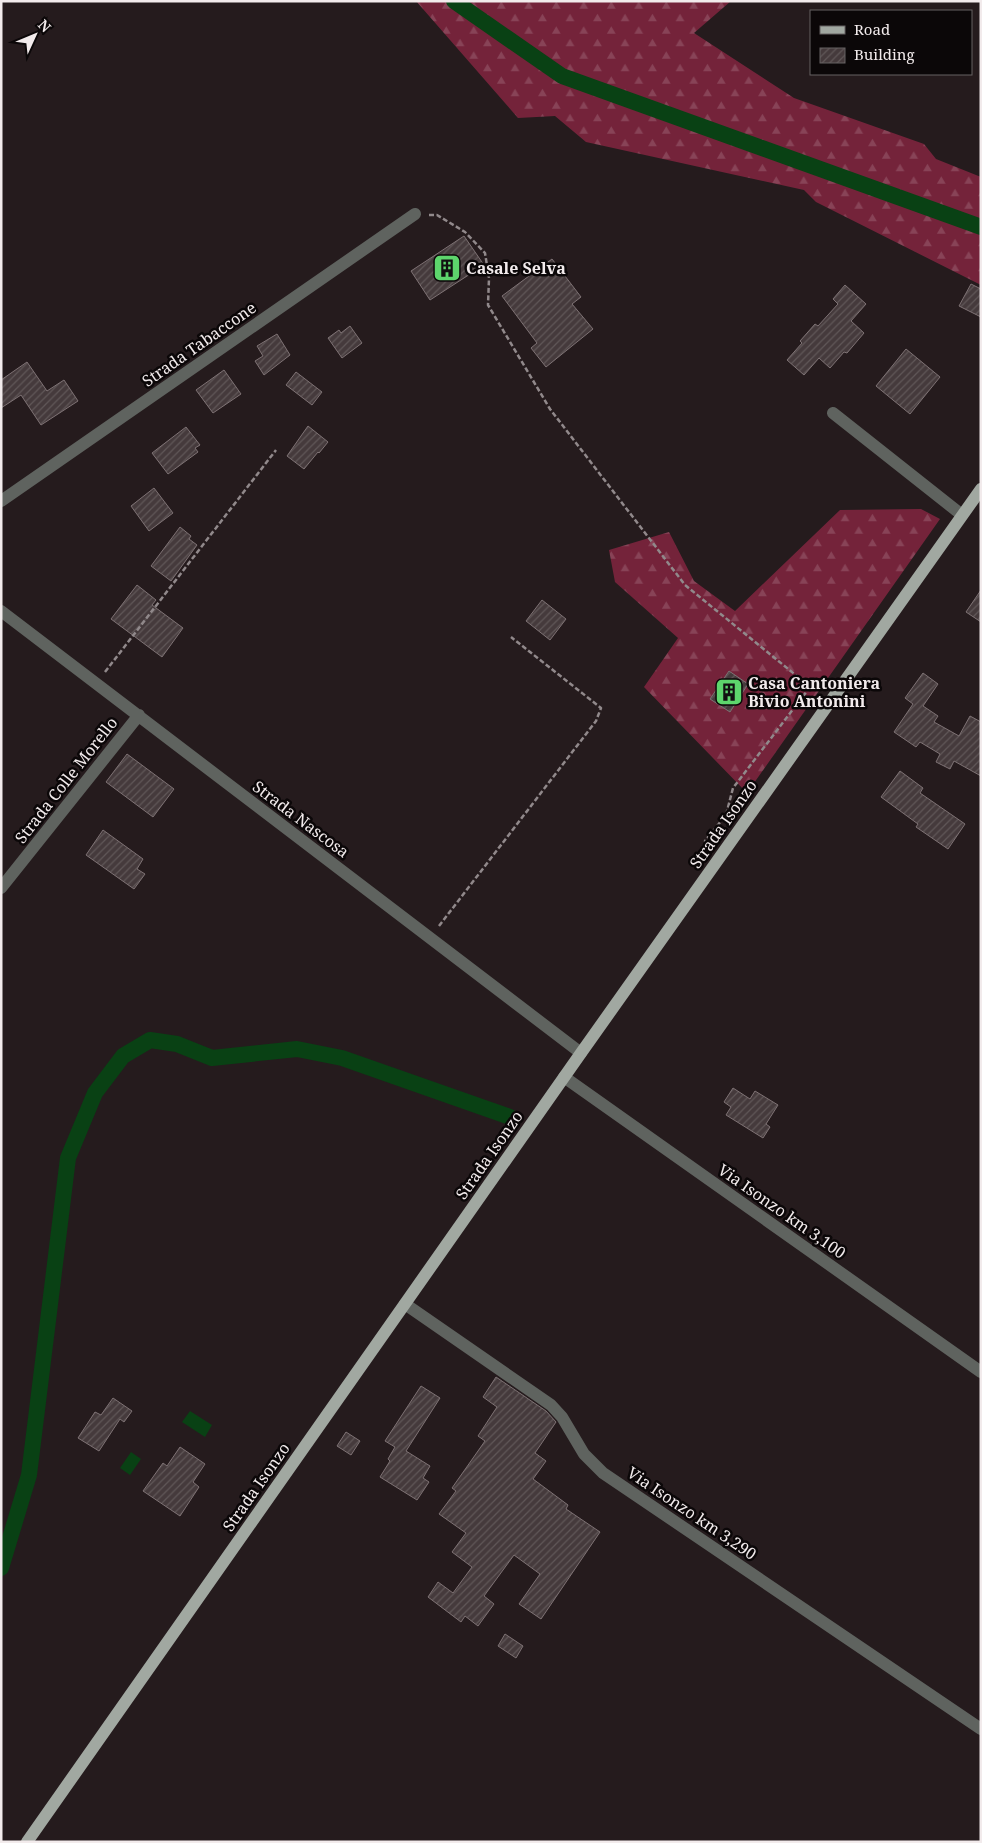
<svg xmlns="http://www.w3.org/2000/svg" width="982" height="1843" viewBox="0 0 982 1843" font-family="'Noto Serif',serif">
  <defs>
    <pattern id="forest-firs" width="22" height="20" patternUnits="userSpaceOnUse" patternTransform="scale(1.25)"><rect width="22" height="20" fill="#74233a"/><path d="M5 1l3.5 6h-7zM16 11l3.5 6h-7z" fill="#884357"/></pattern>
    <pattern id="building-hatch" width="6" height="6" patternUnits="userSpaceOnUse" patternTransform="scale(1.25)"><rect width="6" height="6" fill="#453a3c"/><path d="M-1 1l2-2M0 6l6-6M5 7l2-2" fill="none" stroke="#605758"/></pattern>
  </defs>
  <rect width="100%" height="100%" fill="#251b1d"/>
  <!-- forest -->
  <path fill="url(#forest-firs)" d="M416,1H731L694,33L794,98L924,144L936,159L981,177V285L816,202L804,190L586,142L555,116L518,118Z
    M921,509L940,519L747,793L644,687L678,638L615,582L609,550L669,532L694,581L735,611L840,510Z"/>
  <!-- water -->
  <path fill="#094114" d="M190,1411L212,1425L205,1437L182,1422Z
    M131,1452L141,1459L130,1475L120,1468Z"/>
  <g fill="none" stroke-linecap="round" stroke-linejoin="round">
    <!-- canal -->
    <path stroke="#094114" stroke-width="16" d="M454,1L562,76L981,227
      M1,1568L29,1475L68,1158L95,1093L123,1056L150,1040L177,1044L212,1058L297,1049L342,1058L510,1117"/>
  </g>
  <!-- building -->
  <path fill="url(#building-hatch)" stroke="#7e7274" d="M464,236L484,265L430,300L411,271Z
    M552,259L581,297L572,304L593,329L546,367L531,348L537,343L502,296Z
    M971,284L981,289V317L959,306Z
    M845,285L866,304L851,321L864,333L847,353L844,352L830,368L819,358L804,375L787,360L802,343L800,341L815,324L818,326L838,304L833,299Z
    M350,326L362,343L342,358L328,338L339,330L341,333Z
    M277,334L290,355L264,375L255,361L263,356L257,346Z
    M906,349L940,377L910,414L876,386Z
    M27,362L47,391L64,380L78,401L41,425L21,395L1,408V380Z
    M224,370L241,394L213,413L196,390Z
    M296,372L322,392L312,405L286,385Z
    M308,426L328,442L319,453L318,452L304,469L287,456Z
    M186,427L200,445L195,448L198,452L168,474L152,453Z
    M154,488L173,513L149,531L131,506Z
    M180,527L191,536L189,539L197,545L171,581L151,566Z
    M137,585L156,600L152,605L183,628L162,657L111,619Z
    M981,590V622L966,612Z
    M542,600L566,619L550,640L526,621Z
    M729,671L748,684L730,712L710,699Z
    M923,673L938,684L923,706L938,716L934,722L959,736L970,716L981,722V776L954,761L950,769L936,762L940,754L920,742L916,747L894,732L913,704L905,698Z
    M127,754L174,789L153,817L106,782Z
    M900,771L923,788L920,793L965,824L948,849L916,827L918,824L881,797Z
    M103,830L143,859L137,869L145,874L134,889L86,855Z
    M733,1088L750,1099L755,1091L778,1105L766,1124L770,1127L763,1138L726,1115L731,1107L724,1102Z
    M496,1377L546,1411L556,1422L535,1453L546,1461L533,1479L568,1505L566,1509L600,1532L541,1619L519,1604L540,1574L514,1555L484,1596L494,1604L478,1626L465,1616L461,1622L428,1597L438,1582L453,1593L472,1567L452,1552L466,1533L439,1514L456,1491L452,1488L485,1441L478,1436L497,1407L483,1397Z
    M421,1386L440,1398L406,1451L430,1466L423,1478L429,1482L417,1500L380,1477L390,1461L388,1459L395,1447L385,1441Z
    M113,1398L132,1411L124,1422L120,1419L99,1451L78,1438L95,1412L101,1415Z
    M346,1432L360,1441L351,1455L337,1446Z
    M180,1447L205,1464L193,1482L199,1487L180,1516L143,1491L163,1463L167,1466Z
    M505,1634L523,1646L516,1658L498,1646Z"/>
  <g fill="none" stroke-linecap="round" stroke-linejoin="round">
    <!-- path -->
    <path stroke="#91898b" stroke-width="2.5" stroke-dasharray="5 2.5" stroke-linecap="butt" d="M429,215H437L465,232L485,253L489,278L488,305L550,409L685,585L803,681L807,691L733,788L726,815L705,841L711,845
      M105,672L276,450
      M439,926L596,721L601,708L511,637"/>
    <!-- minor -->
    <path stroke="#5f635f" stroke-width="12" d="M833,413L962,515
      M1,501L415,214
      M1,611L581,1053
      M1,888L139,715
      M564,1077L981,1372
      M405,1304L551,1405L562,1417L584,1454L603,1473L981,1729"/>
    <!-- major -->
    <path stroke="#a1a8a1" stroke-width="12" d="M27,1842L581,1053L981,489"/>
  </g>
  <!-- icons -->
  <defs>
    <g id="building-square" transform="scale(1.4375)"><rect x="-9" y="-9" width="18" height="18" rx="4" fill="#5dd56c" stroke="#0b0708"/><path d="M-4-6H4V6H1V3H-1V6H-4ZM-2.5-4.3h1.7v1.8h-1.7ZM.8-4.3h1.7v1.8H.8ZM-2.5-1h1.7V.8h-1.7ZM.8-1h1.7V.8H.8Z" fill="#111"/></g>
  </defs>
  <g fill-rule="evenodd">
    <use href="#building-square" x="447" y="268"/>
    <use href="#building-square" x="729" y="692"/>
  </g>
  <g text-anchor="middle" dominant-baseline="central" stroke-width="5" stroke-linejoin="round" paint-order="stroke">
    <!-- poi labels -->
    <g font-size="16" font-weight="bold" fill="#f2ebec" stroke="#0b0708" text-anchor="start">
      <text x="466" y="268">Casale Selva</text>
      <text x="748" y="683">Casa Cantoniera<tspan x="748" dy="18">Bivio Antonini</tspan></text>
    </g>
    <!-- street labels -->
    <g font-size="16" fill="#f2ebec" stroke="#0b0708">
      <text transform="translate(199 344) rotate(-35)">Strada Tabaccone</text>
      <text transform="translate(66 780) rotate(-52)">Strada Colle Morello</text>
      <text transform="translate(301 819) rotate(37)">Strada Nascosa</text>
      <text transform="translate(723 824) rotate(-55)">Strada Isonzo</text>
      <text transform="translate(489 1155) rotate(-55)">Strada Isonzo</text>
      <text transform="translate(782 1211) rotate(35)">Via Isonzo km 3,100</text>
      <text transform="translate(256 1487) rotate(-55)">Strada Isonzo</text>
      <text transform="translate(692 1513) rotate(34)">Via Isonzo km 3,290</text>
    </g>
  </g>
  <!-- border -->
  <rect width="982" height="1843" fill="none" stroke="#f2ebec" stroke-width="5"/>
  <!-- legend -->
  <rect x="810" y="10" width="162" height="65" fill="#0b0708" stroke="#676263"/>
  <rect x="820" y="26" width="25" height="8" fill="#a1a8a1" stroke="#676263"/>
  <text x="854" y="35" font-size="15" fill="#f2ebec">Road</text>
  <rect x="820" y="48" width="25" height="15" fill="url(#building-hatch)" stroke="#676263"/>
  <text x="854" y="60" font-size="15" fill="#f2ebec">Building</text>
  <!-- north arrow -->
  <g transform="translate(35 35) rotate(46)" stroke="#0b0708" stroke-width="4" paint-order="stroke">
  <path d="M0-4L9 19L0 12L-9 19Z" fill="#f2ebec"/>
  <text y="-8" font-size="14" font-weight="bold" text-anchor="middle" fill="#f2ebec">N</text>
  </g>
</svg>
